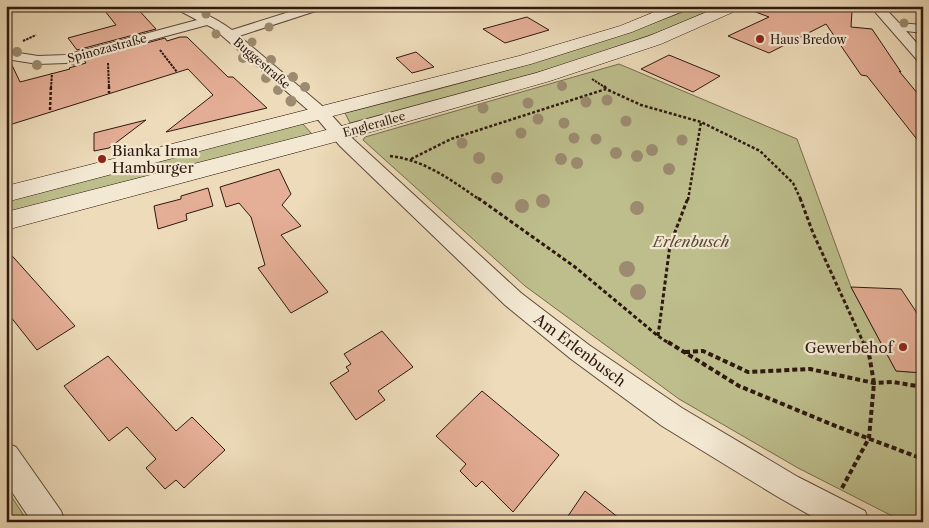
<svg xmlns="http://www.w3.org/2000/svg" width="929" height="528" viewBox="0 0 929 528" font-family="'Libre Caslon Text',serif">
  <rect width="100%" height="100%" fill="#eddbb9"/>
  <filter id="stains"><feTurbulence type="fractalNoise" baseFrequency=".004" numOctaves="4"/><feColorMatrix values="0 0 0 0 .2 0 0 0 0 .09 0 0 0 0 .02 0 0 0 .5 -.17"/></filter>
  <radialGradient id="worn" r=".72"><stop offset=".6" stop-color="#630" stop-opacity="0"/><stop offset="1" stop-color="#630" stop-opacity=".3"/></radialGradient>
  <!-- green -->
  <path fill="#bdbe8c" stroke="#766b4e" d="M698,6H722L659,32L561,66L350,123L345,113C464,83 583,52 698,6Z
    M619,64L797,139L851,287L896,371L923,373V522H904L798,468L679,399L525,286L363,140L365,137Z
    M302,123L312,134L6,215V199Z
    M6,488L28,522H6Z"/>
  <!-- building -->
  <path fill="#e5af97" stroke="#2e180f" d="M101,6H135L156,29L77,50L68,38L116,25Z
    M745,6H861L852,11L851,27L872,29L901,72L899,71L923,100V147L867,76L861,75L826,24L769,53L728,36L769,17L745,8Z
    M527,17L549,30L505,43L483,29Z
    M180,37H187L228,77H233L267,108L166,132L213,95L188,69L6,126V61H10L20,82L70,69L69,68L86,63L84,60L165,38L167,41Z
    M416,52L434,67L412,73L396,58Z
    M669,55L720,76L693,92L641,69Z
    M146,120L109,148L94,151V133Z
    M279,169L291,194L282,205L301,226L281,235L328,292L291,313L258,268L265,265L251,217L239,203L226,207L220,187Z
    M208,188L213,206L186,214L187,220L158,229L154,206L181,199V196Z
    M6,249L75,326L37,350L6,311Z
    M851,287L901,289L923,322V373L896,371Z
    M382,331L413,367L378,391L385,400L356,420L330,383L349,371L346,367L351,364L344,354Z
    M108,356L176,431L192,417L225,450L184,488L176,480L165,489L146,468L156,459L127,427L109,441L64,386Z
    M482,391L559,455L513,512L482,481L476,487L460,471L466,464L436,436Z
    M585,491L624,522H564Z"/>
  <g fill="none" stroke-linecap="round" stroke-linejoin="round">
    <!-- minor casing -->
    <g stroke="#5e493a" stroke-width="2">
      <path id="minor" d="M171,6C193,6 214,17 232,30L308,6H327L325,8L239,36L327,110L352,138L521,293L589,345L682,408L798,477L865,511L869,522H822L778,497L662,426L571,359L505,305L340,146L315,116L213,28L207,25L66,63L38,64L6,59V51L38,56L66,55L197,20Z
        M870,6H883L899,23L923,25V33L906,31L923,50V62L918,61Z
        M6,443L16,447L61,511L65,522H32L6,483Z"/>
    </g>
    <!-- secondary casing -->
    <g stroke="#2e180f" stroke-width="1">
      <path id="secondary" d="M669,6H690L688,9L632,32L531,64L6,202V186L519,56L620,26Z
        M721,6H742L740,9L661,44L550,81L346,139L6,230V212L330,129L536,73L649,36Z"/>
    </g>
    <!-- path-far3 -->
    <path stroke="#2e180f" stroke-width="2" stroke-dasharray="2.5 1" stroke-linecap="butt" d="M23,41L36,35
      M160,50L177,72
      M108,63L109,88
      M592,79L606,88
      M51,88L52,73"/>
    <!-- path-far2 -->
    <path stroke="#2e180f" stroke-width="2.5" stroke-dasharray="3 2" stroke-linecap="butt" d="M109,86V93
      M604,86L606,88
      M50,110L51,86
      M390,156C425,160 451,180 480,200
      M411,159L451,139L606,89L641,105L701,122L760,151L793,183L801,200
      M688,200L701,122"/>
    <!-- path-far1 -->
    <path stroke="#2e180f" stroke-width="3" stroke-dasharray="4 2.5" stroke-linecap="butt" d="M478,198L575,267L658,336L670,344
      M800,198L813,233L864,344
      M658,336L670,245L688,198"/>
    <!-- path -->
    <path stroke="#2e180f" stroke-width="4" stroke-dasharray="5 3" stroke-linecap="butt" d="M668,342L739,386L838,427L923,459
      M685,352L703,351L748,372L810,369L874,383L893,382L923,387
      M842,488L869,438L874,383L869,354L864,342"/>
    <!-- minor -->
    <use href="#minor" fill="#f3e8d2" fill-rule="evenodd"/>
    <!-- secondary -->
    <use href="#secondary" fill="#f3e8d2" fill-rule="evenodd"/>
  </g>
  <!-- trees -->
  <g fill="#9c8b70">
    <circle cx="206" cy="14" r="4.5"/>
    <circle cx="904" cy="23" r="4.5"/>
    <circle cx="269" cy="27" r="4.5"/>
    <circle cx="216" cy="34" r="4.5"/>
    <circle cx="252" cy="42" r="4.5"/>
    <circle cx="17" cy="52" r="5"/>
    <circle cx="243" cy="58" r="5"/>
    <circle cx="271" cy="60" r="5"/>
    <circle cx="74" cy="61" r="5"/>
    <circle cx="37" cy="65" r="5"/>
    <circle cx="293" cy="77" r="5"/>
    <circle cx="266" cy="78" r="5"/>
    <circle cx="562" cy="86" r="5"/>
    <circle cx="305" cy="87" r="5"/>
    <circle cx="278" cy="90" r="5"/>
    <circle cx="607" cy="100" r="5.5"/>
    <circle cx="291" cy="101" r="5.5"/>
    <circle cx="586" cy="102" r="5.5"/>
    <circle cx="528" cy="103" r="5.5"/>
    <circle cx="483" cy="108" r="5.5"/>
    <circle cx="538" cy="119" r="5.5"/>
    <circle cx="626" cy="121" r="5.5"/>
    <circle cx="564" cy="123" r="5.5"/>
    <circle cx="521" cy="133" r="5.5"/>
    <circle cx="574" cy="138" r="5.5"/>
    <circle cx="596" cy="139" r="5.5"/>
    <circle cx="682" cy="140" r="5.5"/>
    <circle cx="462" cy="143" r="5.5"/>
    <circle cx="652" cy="150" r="6"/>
    <circle cx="616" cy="153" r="6"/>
    <circle cx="637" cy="156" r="6"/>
    <circle cx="479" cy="158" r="6"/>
    <circle cx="561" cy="159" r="6"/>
    <circle cx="577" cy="163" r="6"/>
    <circle cx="669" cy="169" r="6"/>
    <circle cx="497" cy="178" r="6"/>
    <circle cx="543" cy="201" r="7"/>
    <circle cx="522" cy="206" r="7"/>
    <circle cx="637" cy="208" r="7"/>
    <circle cx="627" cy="269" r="8"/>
    <circle cx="638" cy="292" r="8"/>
  </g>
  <!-- markers -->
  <g fill="#8f2418" stroke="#f3e8d2" stroke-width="2">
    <circle cx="760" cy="39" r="5"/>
    <circle cx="102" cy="159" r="5"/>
    <circle cx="903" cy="347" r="5"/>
  </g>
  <g text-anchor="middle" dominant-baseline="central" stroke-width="4.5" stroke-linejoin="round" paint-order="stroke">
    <!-- far-poi labels -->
    <g font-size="12" fill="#2e180f" stroke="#f3e8d2" text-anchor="start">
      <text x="770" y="39">Haus Bredow</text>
    </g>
    <!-- far-street labels -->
    <g font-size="12" fill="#2e180f" stroke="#f3e8d2">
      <text transform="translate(107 48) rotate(-15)">Spinozastraße</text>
      <text transform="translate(262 63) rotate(41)">Buggestraße</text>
      <text transform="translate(374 124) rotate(-16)">Englerallee</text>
    </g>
    <!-- poi labels -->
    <g font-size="15" fill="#2e180f" stroke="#f3e8d2" text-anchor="start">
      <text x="112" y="150">Bianka Irma<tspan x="112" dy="17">Hamburger</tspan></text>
      <text x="893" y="347" text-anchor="end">Gewerbehof</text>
    </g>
    <!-- park labels -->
    <g font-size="15" font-style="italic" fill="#594a34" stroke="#f3e8d2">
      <text x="691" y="241">Erlenbusch</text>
    </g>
    <!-- street labels -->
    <g font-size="15" fill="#2e180f" stroke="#f3e8d2">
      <text transform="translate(580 350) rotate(37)">Am Erlenbusch</text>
    </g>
  </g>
  <!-- margin -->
  <rect width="929" height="528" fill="none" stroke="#eddbb9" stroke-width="25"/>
  <rect x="8" y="8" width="914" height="513" fill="none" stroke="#2e180f" stroke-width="2.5"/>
  <rect x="12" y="12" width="904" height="503" fill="none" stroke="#2e180f"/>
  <rect width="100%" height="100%" filter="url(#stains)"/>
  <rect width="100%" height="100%" fill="url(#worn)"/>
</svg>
